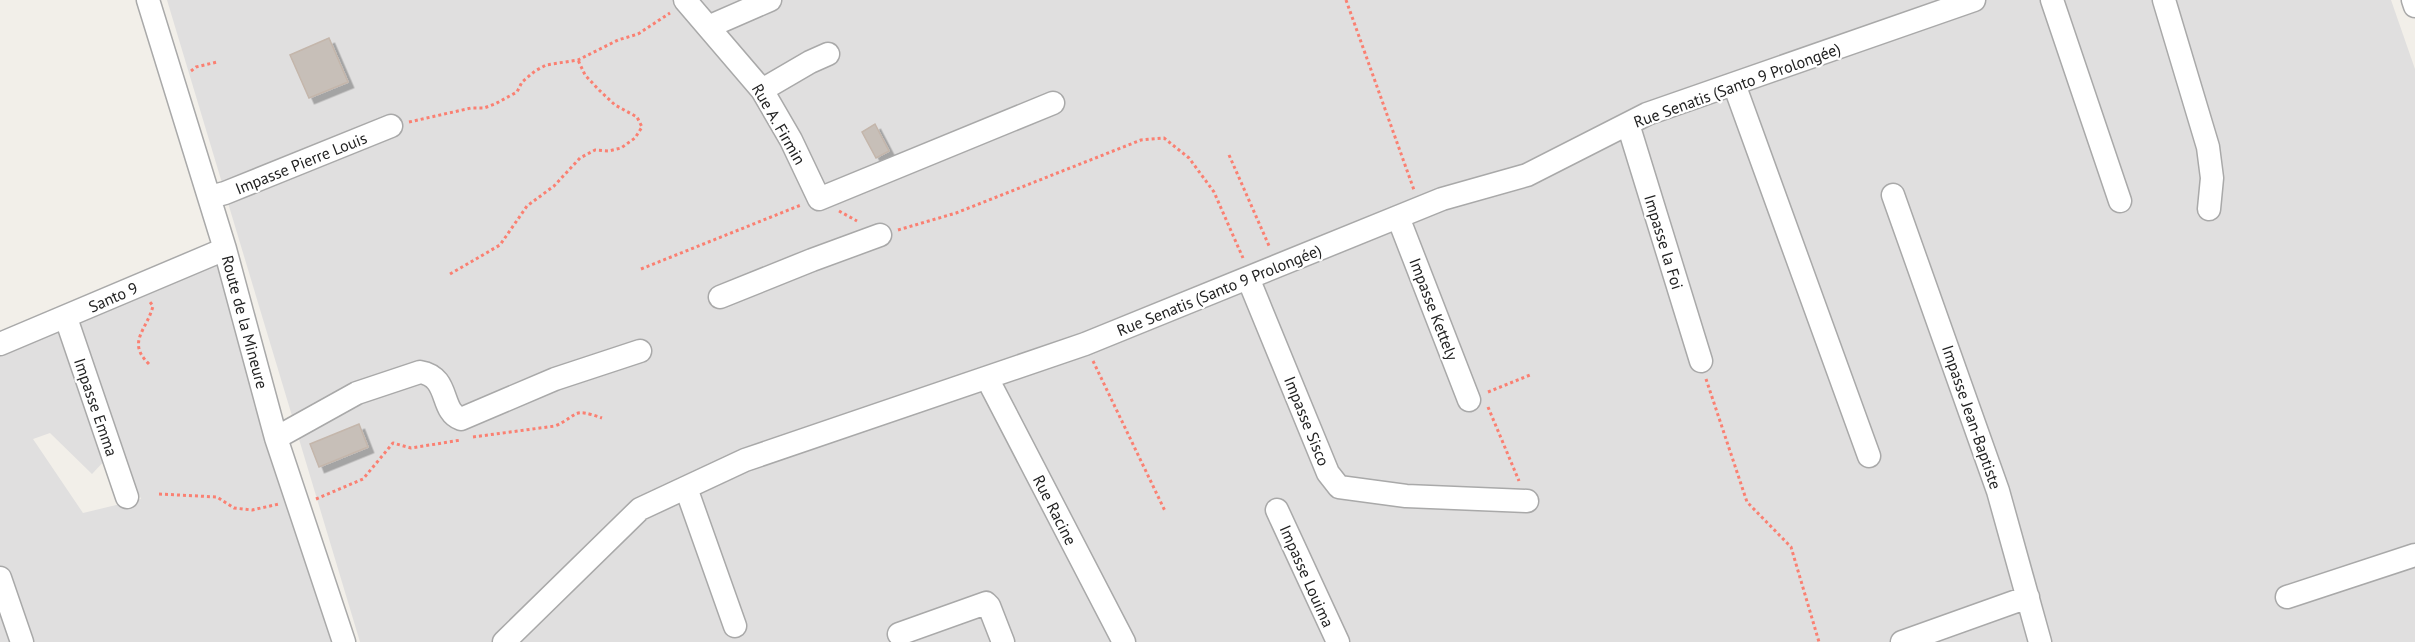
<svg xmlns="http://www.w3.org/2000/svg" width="2415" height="642" viewBox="0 0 2415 642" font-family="'PT Sans',sans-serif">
  <defs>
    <filter id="shadow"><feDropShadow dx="5.5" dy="5.5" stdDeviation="0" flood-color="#0004"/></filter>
  </defs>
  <rect width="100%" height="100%" fill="#f2efe9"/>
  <!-- residential -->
  <path fill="#e0dfdf" d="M167,0H2391L2415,69V642H360Z
    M220,258L332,642H0V349L65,324L108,457L92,474L50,433L33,439L83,513L141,499L71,325Z"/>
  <!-- building -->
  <path fill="#c7bfb8" stroke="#c4b6ab" stroke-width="1.5" filter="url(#shadow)" d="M329,38L348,82L309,98L290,55Z
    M875,124L889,151L876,158L862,132Z
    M359,424L368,447L319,467L310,444Z"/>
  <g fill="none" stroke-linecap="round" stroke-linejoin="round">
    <!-- minor casing -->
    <g stroke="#a9a9a9" stroke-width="25">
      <path id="minor" d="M148,0L225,249L276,438L344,642
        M685,0L762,90L791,140L819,199L1053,103
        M2052,0L2120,201
        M2164,0L2208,147L2212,178L2209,209
        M2413,0L2415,6
        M708,27L770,0
        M1734,84L1869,456
        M762,90L810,62L828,54
        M1628,124L1701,361
        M1893,195L1998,491L2040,642
        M210,197L225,193L391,126
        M1398,217L1469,400
        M1248,278L1328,473L1339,487L1406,496L1527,501
        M720,297L812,260L880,235
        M66,318L127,497
        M0,344L225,249
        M987,378L1124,642
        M276,438L357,393L420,372C451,377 439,411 461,419L555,379L640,351
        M686,488L735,626
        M1277,510L1338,642
        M0,578L22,642
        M2287,597L2415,555
        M899,634L986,603L989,606L1003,642
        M504,642L640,509L745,460L1085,344L1442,199L1527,175L1647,114L1974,0
        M1902,642L2028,597"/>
    </g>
    <!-- path -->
    <path stroke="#fa8072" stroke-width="3" stroke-dasharray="3 3" stroke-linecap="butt" d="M1346,0L1414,190
      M191,71L196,67L217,62
      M409,122L471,108H484L495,104L517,92L522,82L535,71L546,65L578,60L618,40L638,34L670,13
      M1229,155L1270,248
      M839,211L857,221
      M898,230L956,213L1141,140L1164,138L1189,158L1214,192L1243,258
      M641,269L801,205
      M450,274L500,245L527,206L554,186L580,158L595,150L609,151L621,148L635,138L642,127L637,117L615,105L599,90L585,75L578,60
      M1093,361L1165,511
      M149,364C126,342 147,330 153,306L150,302
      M1706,379L1747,502L1791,547L1819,642
      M1488,392L1530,375
      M1488,407L1519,481
      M473,437L555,426C580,415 571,407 602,418
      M159,494L217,497L234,508L252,510L279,504
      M316,499L363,479L393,443L411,448L461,440"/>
    <!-- minor -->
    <use href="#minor" stroke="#fff" stroke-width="22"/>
  </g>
  <g text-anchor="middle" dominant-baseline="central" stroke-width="4.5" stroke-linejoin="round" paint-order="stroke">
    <!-- street labels -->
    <g font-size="16" fill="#222" stroke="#fff">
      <text transform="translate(1737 85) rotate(-20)">Rue Senatis (Santo 9 Prolongée)</text>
      <text transform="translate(779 124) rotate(60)">Rue A. Firmin</text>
      <text transform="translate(301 163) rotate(-22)">Impasse Pierre Louis</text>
      <text transform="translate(1664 242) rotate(73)">Impasse la Foi</text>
      <text transform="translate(1219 290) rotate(-22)">Rue Senatis (Santo 9 Prolongée)</text>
      <text transform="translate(113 297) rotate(-24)">Santo 9</text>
      <text transform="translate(1434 309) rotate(69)">Impasse Kettely</text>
      <text transform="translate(245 322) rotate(75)">Route de la Mineure</text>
      <text transform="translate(96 407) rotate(71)">Impasse Emma</text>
      <text transform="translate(1972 417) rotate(71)">Impasse Jean-Baptiste</text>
      <text transform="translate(1307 421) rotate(68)">Impasse Sisco</text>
      <text transform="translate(1055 510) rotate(63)">Rue Racine</text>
      <text transform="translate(1307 576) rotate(66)">Impasse Louima</text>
    </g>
  </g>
</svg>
